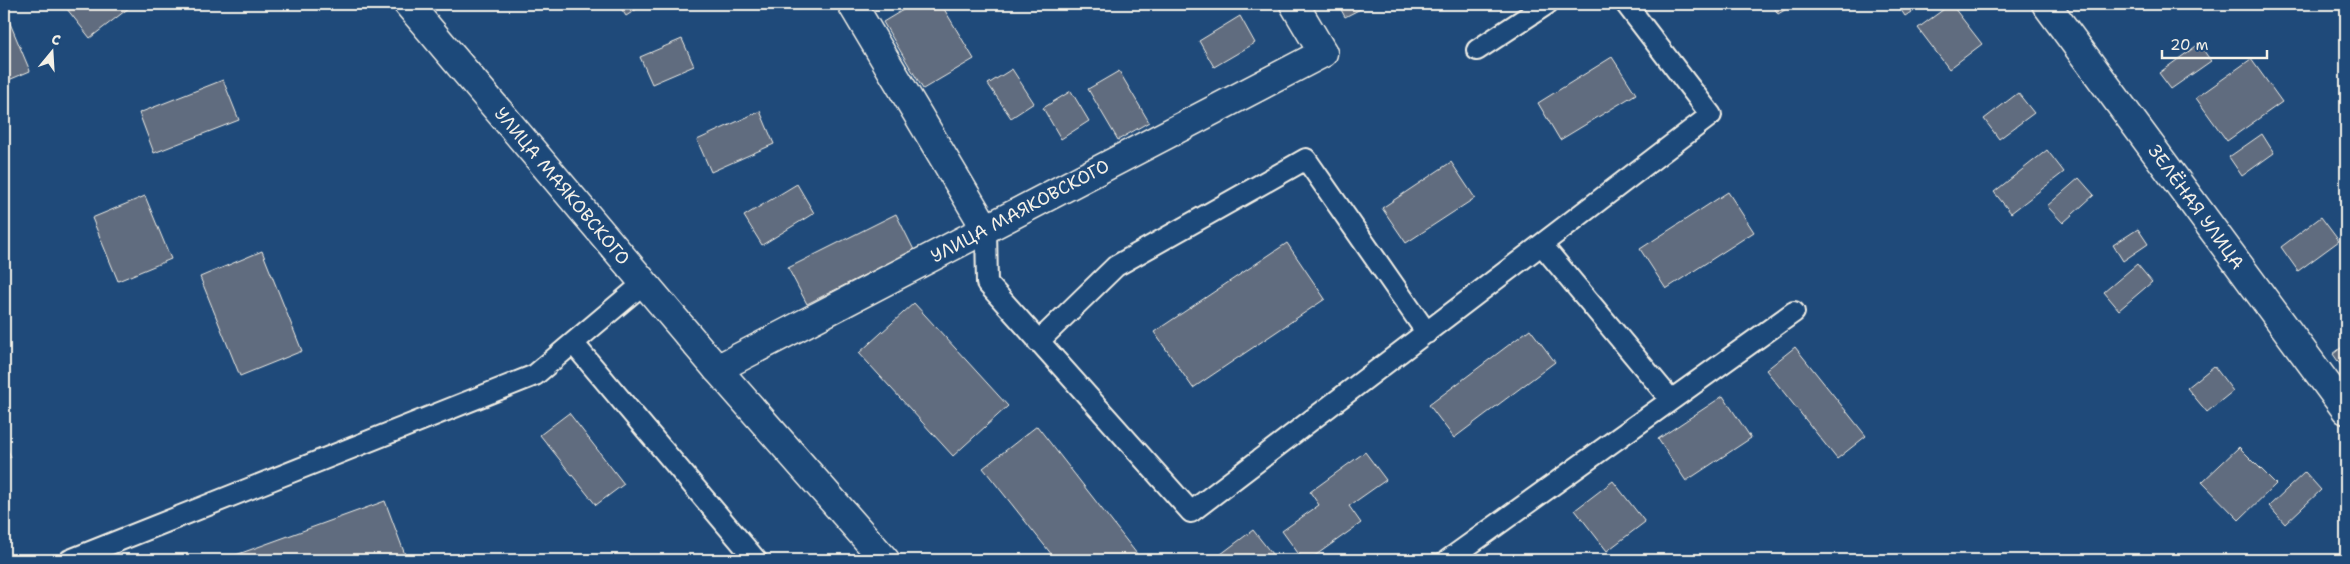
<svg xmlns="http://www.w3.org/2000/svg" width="2350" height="564" viewBox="0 0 2350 564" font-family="'Shantell Sans',sans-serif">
  <rect width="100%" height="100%" fill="#1f4a7a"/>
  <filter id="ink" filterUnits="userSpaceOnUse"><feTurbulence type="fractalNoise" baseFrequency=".02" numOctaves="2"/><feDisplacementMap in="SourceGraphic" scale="10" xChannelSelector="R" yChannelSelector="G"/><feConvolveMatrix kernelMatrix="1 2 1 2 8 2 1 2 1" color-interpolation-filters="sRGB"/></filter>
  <g filter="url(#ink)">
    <!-- building -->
    <path fill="#606c7f" stroke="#f4f1e8" d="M63,4H134L90,38Z
      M618,4H645L626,16Z
      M913,4H941L974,59L923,89L883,22Z
      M1338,4H1370L1345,17Z
      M1772,4H1795L1778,14Z
      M1897,4H1923L1905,16Z
      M1951,4L1982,44L1949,69L1918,28Z
      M4,9L30,71L4,82Z
      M1240,16L1255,43L1214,67L1199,41Z
      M682,39L694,66L652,84L640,57Z
      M2199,44L2211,61L2171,89L2159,73Z
      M1612,57L1636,94L1560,140L1538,103Z
      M2251,59L2282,102L2227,141L2196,98Z
      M1012,69L1034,103L1011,118L988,84Z
      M1119,71L1149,122L1118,140L1088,89Z
      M223,80L239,120L154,153L139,113Z
      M1071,91L1089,121L1061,139L1043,108Z
      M2018,93L2034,113L1999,139L1984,119Z
      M760,111L774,144L711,172L697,140Z
      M2262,134L2274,153L2242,176L2229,157Z
      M2047,150L2064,172L2011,213L1994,192Z
      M1451,162L1475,198L1406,243L1382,208Z
      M2079,178L2094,195L2063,223L2047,206Z
      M797,184L814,213L762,245L744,216Z
      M1728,192L1754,232L1666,289L1640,249Z
      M145,196L171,259L118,281L92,218Z
      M896,214L914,250L807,304L788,268Z
      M2321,217L2339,241L2298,271L2281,247Z
      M2138,229L2148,244L2123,261L2113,245Z
      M1287,243L1325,299L1193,388L1154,332Z
      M262,251L302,351L240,376L200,277Z
      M2137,264L2152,282L2119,310L2104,292Z
      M914,303L1008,406L953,456L859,353Z
      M1530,329L1555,362L1454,438L1429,405Z
      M2346,344V373L2333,354Z
      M1795,347L1866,436L1837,459L1766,370Z
      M2214,366L2233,391L2207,412L2187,388Z
      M1723,396L1751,438L1686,481L1658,439Z
      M569,413L624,484L596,505L540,435Z
      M1037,426L1137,554L1129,560H1056L983,468Z
      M4,441L11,457L4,460Z
      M2239,447L2276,484L2239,520L2202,482Z
      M1365,452L1386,480L1349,506L1361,523L1309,560H1303L1282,531L1319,505L1310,492Z
      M2305,472L2321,490L2285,524L2269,506Z
      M1613,481L1645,522L1607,551L1575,510Z
      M385,501L407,560H222Z
      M1253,530L1272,554L1264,560H1213Z"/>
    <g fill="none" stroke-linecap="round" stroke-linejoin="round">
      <!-- service casing -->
      <g stroke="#f4f1e8" stroke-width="24">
        <path id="service" d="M1477,50L1547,4
          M986,229L987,283L1191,512L1711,115L1626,4
          M1542,245L1671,400
          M1038,342L1116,266L1306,159L1427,333
          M573,343L756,560
          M70,560L535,375L644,283
          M1448,560L1794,312"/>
      </g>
      <!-- minor casing -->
      <g stroke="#f4f1e8" stroke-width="31">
        <path id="minor" d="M852,4L986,229
          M2046,4L2346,410
          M717,369L1323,53L1294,4"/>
      </g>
      <!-- secondary casing -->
      <g stroke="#f4f1e8" stroke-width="31">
        <path id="secondary" d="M408,4L717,369L885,560"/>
      </g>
      <!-- service -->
      <use href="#service" stroke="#1f4a7a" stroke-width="20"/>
      <!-- minor -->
      <use href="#minor" stroke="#1f4a7a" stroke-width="28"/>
      <!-- secondary -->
      <use href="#secondary" stroke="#1f4a7a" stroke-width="28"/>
    </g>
  </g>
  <g text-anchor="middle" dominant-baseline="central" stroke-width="4.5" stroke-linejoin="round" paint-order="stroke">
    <!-- street labels -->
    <g font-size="18" fill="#f4f1e8" stroke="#1f4a7a">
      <text transform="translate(562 186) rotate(50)">УЛИЦА МАЯКОВСКОГО</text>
      <text transform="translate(2196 207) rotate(54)">ЗЕЛЁНАЯ УЛИЦА</text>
      <text transform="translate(1020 211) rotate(-28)">УЛИЦА МАЯКОВСКОГО</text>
    </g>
  </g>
  <!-- margin -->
  <rect width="2350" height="564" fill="none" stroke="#1f4a7a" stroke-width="20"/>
  <rect x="10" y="10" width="2330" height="544" fill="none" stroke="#f4f1e8" stroke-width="2" filter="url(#ink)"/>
  <!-- north arrow -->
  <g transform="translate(52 52) rotate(18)" stroke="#1f4a7a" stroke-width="4" paint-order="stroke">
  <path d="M0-4L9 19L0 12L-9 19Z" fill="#f4f1e8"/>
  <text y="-8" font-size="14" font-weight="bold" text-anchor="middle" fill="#f4f1e8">С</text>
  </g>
  <!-- scale -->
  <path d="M2162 50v8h105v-8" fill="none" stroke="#f4f1e8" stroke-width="2.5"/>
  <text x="2170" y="50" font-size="15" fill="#f4f1e8" stroke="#1f4a7a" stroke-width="4" paint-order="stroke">20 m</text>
</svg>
